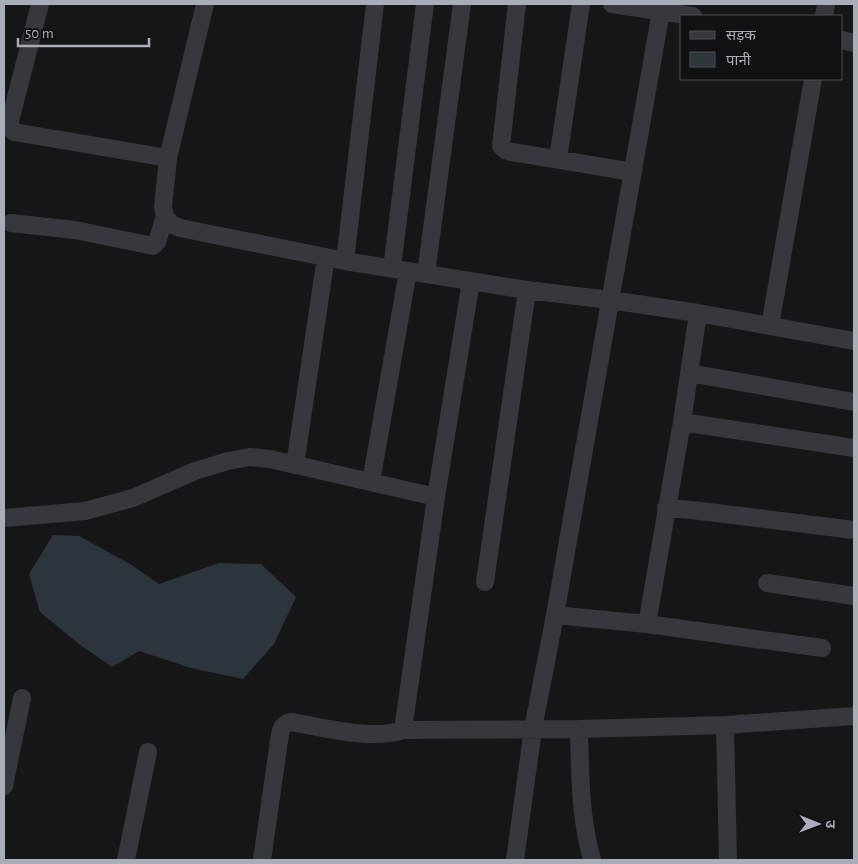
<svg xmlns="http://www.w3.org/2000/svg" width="858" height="864" viewBox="0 0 858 864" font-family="'Alegreya Sans','Noto Sans Devanagari',sans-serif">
  <rect width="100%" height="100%" fill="#161618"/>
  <!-- water -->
  <path fill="#2c353c" d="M53,535L79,536L130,564L159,584L219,563L261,564L296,597L274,644L243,679L191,668L139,651L112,667L79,644L40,612L29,574Z"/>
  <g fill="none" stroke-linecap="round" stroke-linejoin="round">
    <!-- minor -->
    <path stroke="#37383d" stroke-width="18" d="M40,4L10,121L11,129L14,132L168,158
      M205,4L168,158L163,207L165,216L171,224L180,228L345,261L527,290L610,300L698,313L854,341
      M517,4L501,146L505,150L512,152L633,172
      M612,4L693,16
      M824,16L826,4
      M842,40L854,43
      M558,159L581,4
      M11,223L75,230L153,246L157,242L165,216
      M345,261L375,4
      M392,268L425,4
      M426,274L462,4
      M770,326L813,79
      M689,373L854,402
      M682,422L854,448
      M295,465L326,257
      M371,482L408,271
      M666,508L692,510L854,530
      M4,518L85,511L133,498L195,471L228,461L250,457L270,459L436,497
      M485,582L527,290
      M767,583L854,596
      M555,615L647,624L822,648
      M647,624L682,422L698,313
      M725,725L728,860
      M579,729C580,773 580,817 592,860
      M403,730L436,497L471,281
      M4,786L22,698
      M126,860L148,752
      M262,860L280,734C282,727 283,724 291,722C323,727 371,741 403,730L579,729L725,725L854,716
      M515,860L533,729L555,615L661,11"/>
  </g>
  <!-- border -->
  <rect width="858" height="864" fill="none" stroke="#a8adb8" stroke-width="10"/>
  <!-- legend -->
  <rect x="680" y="15" width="162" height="65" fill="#111113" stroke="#4d4f55"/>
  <rect x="690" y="31" width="25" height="8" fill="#37383d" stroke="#4d4f55"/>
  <text x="726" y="40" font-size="15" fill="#a8adb8">सड़क</text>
  <rect x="690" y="52" width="25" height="15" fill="#2c353c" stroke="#4d4f55"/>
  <text x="726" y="65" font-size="15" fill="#a8adb8">पानी</text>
  <!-- north arrow -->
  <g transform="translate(818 824) rotate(91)" stroke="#111113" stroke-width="4" paint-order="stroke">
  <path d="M0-4L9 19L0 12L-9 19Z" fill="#a8adb8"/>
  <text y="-8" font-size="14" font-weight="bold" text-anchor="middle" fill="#a8adb8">उ</text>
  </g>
  <!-- scale -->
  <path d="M18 38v8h131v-8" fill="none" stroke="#a8adb8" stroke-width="2.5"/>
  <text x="25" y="38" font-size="15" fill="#a8adb8" stroke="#111113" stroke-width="4" paint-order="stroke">50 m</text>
</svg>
